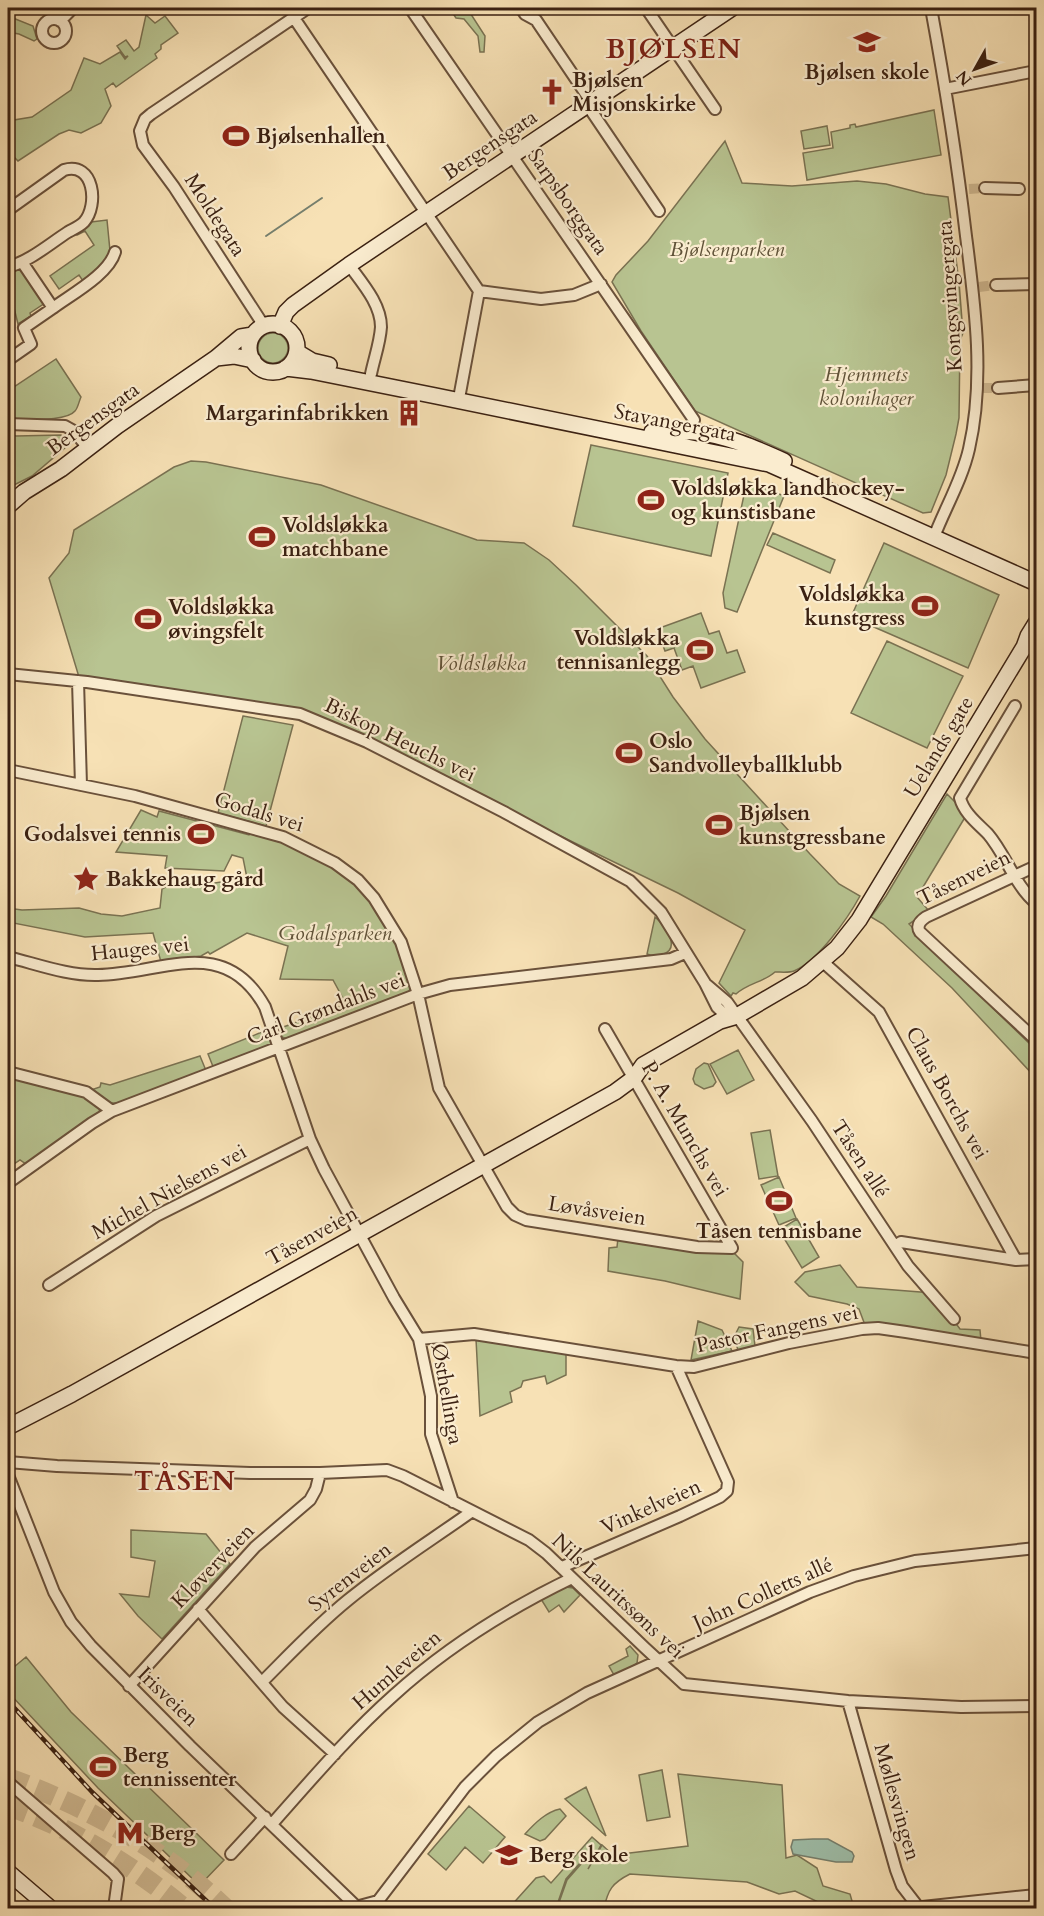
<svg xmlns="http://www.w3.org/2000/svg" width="1044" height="1916" viewBox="0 0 1044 1916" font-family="Cardo,serif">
  <rect width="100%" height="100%" fill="#f7e1b5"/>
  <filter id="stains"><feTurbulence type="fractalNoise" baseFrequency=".00333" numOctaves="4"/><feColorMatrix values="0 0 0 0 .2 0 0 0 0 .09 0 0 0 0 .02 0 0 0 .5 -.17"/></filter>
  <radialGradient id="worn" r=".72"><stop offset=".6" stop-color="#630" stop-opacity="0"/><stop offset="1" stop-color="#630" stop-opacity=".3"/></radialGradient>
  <!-- green -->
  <path fill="#b8c491" stroke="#7a7252" stroke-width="1.5" d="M452,8H467L485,36L484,52H480L478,36L464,19L456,18L452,12Z
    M146,15L155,23L165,16L178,33L161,45V49L155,54L157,58L116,87L113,83L105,89L111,106L101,123L81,133L69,130L59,134L18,161L15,158L8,157V121L32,117L71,90L84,58L100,64L120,52L125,59L128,56L125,57L117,46L126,40L134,51L139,47Z
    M8,16L33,26L37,39L34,41L19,34L8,32Z
    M934,110L941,155L807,180L803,153L833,148L831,132L850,128V125L855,124L856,127Z
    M827,126L830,145L804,149L801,131Z
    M725,141L742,183L792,186L857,181L886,184L925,194L948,197L959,282L963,333L960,340L959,418L956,434L946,475L931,512L923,513L695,411L641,331L612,282L616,275L648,241Z
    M107,220L111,261L83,281L79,275L59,289L50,276L94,245L85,231L77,235L75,233L91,222Z
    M16,269L22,271L45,303L30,313L31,316L18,324L13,304L12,289L8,282V272Z
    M258 348a15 15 0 1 1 30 0a15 15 0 1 1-30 0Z
    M56,359L79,394L81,397C79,401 78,408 75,411C66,422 26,419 12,420L13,413L8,412V391Z
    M10,434L16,436L61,435L68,443L66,447L32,476L8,488V435Z
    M591,445L728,473L711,556L573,526Z
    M191,461L206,462L321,485L477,540L524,543L549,560L576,585L647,656L673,697L705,739L810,854L839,884L860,896C848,918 818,961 794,971C789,973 781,972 775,972C764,982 748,983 736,994L733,993L731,996L719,983L745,930L678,893L379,748L299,715L79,677L49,578L69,553L74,530L174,467Z
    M747,481L784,496L737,612L725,608L723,593Z
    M773,533L835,560L830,573L767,545Z
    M884,543L999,595L968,668L851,617Z
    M701,613L709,634L719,631L727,653L737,650L745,672L701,688L693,666L682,670L674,648L665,651L657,629Z
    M887,641L963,676L927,748L851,713Z
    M243,716L293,725L266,826L218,813Z
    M947,794L967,814L917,897L929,911L909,924L958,974L1036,1050V1078L952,988L883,924L871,917L886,896Z
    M141,810L157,817L159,811L249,835L251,832L305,851L330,864L351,881L369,899L395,938L411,986L408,994L287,1039L282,1037L278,1029L346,1004L333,980L280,979L288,946L247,933L210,954L208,952L201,956L161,962L153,933L85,937L8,922V908L22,910L79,908L101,914L122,916L160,908L162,889L169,885L184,882L189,887L247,878L243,858L232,855L224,871L165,868L167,856L116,852Z
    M655,917C661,922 670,933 671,941C674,955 655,958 647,954Z
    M267,1030L272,1041L269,1047L214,1069L208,1054Z
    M738,1050L754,1080L727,1094L710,1064Z
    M200,1056L207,1073L122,1103H110L91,1090L100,1087L101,1083L110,1085Z
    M704,1063L708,1064L716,1082L713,1086L704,1089L695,1084L693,1079L696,1069Z
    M10,1076L83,1095L100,1109L99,1112L26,1164L20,1160L8,1168V1078Z
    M770,1130L778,1176L759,1179L751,1133Z
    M779,1177L796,1218L779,1225L761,1185Z
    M797,1219L819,1257L802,1268L779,1230Z
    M618,1238L732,1251L743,1262L740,1299L665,1281L608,1271L609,1248L617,1247Z
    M840,1265L857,1287L933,1293L960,1329L980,1330L981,1341L922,1329L865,1325L859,1309L847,1304L809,1296L795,1282L805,1272Z
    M698,1321L722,1330L732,1351L691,1360Z
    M739,1327L753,1329L755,1346L738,1350L734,1337Z
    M476,1339L566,1352V1375L547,1384L545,1376L523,1381L521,1387L510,1392L512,1402L480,1416Z
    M131,1530L206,1534L230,1564L162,1639L138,1616L120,1594L149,1597L155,1561L131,1557Z
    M566,1587L573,1588L580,1595L564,1612L559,1605L549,1612L541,1599Z
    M630,1646L638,1655L637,1663L630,1668L614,1675L609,1666L628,1656L626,1649Z
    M26,1657L71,1712L224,1860L201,1884L197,1883L98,1788L8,1692V1672Z
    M662,1770L670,1817L647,1821L639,1775Z
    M678,1774L782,1785L786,1858L797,1855L817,1868L823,1886L850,1894L852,1901L849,1908L818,1902L795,1891L779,1894L747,1882L630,1874C612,1883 608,1890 604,1908H557L567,1880L581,1864L580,1863L566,1879L556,1908H509L536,1878L544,1876L551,1883L592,1837L601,1845L588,1869L602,1845L613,1855L688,1846Z
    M586,1787L606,1836L565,1799Z
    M469,1806L505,1837L483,1863L465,1847L446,1870L428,1854Z
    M560,1809L566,1816L545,1839L540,1841L525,1834C535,1823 546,1812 560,1809Z"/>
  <!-- water -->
  <path fill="#9ebea9" stroke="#767f6d" stroke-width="1.5" d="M813,1839H828L852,1852L854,1856L852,1862H836L793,1854L791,1847L793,1840Z"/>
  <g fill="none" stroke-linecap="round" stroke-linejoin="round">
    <!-- stream -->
    <path stroke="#767f6d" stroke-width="2" d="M266,236L322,198"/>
    <!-- street-tunnel -->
    <path stroke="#d1bb94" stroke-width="10" stroke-dasharray="10 5" stroke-linecap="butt" d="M969,189L985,188
      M979,287L996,285
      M982,388H998"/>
    <!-- highway-tunnel -->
    <path stroke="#d1bb94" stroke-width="20" stroke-dasharray="20 10" stroke-linecap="butt" d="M8,1778C87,1806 164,1849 225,1908
      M8,1806C72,1828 132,1865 184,1908"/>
    <!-- street casing -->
    <g stroke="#6a513b" stroke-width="14">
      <path id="street" d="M410,8L694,420
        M521,8L525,14L536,20L592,103
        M646,8L715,109
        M931,8C945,84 957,160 966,236C975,306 985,380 969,449C962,480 945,508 934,537
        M294,18L479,291L460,393
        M42 31a12 12 0 1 1 24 0a12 12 0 1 1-24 0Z
        M60,21L73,8
        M945,89L1036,71
        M588,106L659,211
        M985,188L1019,189
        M8,210L64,170C94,161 99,205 84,222C79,227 73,229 68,232C48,245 30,261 8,267
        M349,265C362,283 381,304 381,327C380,343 374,359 371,374
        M996,285L1036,284
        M479,291L541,299L574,295L601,284
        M53,308C72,294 109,274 115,252
        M264,326L174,187L143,145L140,131L145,119L151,114L308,8
        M8,360L31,344L24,328L53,308L22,262
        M998,388L1036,385
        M8,424L65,426L74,431L88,448
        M8,674L87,682L300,714L367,742L504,812L630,881L661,912L705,983L717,1007L722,1012L737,1016
        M78,681L81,785
        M1015,706L960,798C964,813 977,823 988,834C1006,855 1015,886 1036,903
        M8,770L135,796L283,837L335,863L358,880L374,898L401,942L418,994L439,1088L507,1207L515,1215L526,1220L697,1247L732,1248
        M1036,866L926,917C920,921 916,926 920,932L1036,1040
        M8,957C37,964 68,976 98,975C162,974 224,933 265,1007L310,1139L324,1169L394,1298L419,1339L431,1396V1434L453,1502
        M823,962L879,1012L1016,1260
        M707,985L727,1002L812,1121L908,1266L954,1319
        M605,1029L732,1248
        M8,1072L86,1092L112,1111
        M8,1183L92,1123L112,1111L418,994L450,985L671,959L685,953
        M895,1246L901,1242L1016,1260L1036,1259
        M49,1285L156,1216L310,1139
        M419,1339L474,1334L676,1366L694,1367L789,1343L862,1329L878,1328L906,1332L1036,1353
        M8,1462L57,1466L250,1473H320L387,1470L403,1476L529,1540L546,1553L645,1648L684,1684L848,1701L961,1707L1036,1706
        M8,1475L54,1592L71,1622L91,1646L190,1746L357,1907
        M562,1567L680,1516L720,1497L727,1491L728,1482L676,1366
        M198,1609L283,1707L335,1754
        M262,1682C290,1654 317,1625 348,1600C387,1568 430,1541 471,1512
        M129,1686L255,1547L310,1500L316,1489L320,1473
        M848,1701L896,1870L902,1886L919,1908
        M8,1782L113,1873L118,1879L114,1908
        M272,1824C311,1780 350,1734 394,1695C447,1647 508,1609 572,1578
        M231,1854L265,1817
        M352,1908L378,1901L465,1787L496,1756L538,1722L587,1693L810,1592L854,1576L915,1561L1036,1548
        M913,1908L1036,1895"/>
    </g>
    <!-- secondary casing -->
    <g stroke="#3b2112" stroke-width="18">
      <path id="secondary" d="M249 348a24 24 0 1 1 48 0a24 24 0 1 1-48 0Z
        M280,326L286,312L293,305L349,265L732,8
        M297,352L312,361L329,365
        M216,358L234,356L253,360
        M286,368L311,371L436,396L769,464L1036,583
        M652,432C666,435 680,431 694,432C726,435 755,448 784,461
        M8,506L24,492L61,469L117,426L216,358L241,337L253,335
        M8,1427L72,1394L615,1092L634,1078L643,1065L720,1021L737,1016L802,978L837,948L859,920L1024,647L1028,636L1036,623
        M8,1872L50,1908"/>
    </g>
    <!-- street -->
    <use href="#street" stroke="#faeccf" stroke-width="10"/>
    <!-- secondary -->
    <use href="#secondary" stroke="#faeccf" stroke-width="15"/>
    <!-- rail casing -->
    <g stroke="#3b2112" stroke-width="4.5">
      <path id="rail" d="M8,1701L92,1792L214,1908"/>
    </g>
    <!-- rail -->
    <use href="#rail" stroke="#faeccf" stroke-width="2" stroke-dasharray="7" stroke-linecap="butt"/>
  </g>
  <!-- icons -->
  <defs>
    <g id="school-bare" transform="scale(2.07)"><path d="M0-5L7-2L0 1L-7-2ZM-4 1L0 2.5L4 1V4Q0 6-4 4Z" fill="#8f2418" stroke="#faeccf" stroke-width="2.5" paint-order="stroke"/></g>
    <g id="church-bare" transform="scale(2.07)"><path d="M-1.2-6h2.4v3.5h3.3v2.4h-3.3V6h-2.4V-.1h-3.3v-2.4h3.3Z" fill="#8f2418" stroke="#faeccf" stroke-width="2.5" paint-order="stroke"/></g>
    <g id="stadium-bare" transform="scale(2.07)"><path d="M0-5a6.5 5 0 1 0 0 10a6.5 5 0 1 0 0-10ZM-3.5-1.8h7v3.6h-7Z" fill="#8f2418" stroke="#faeccf" stroke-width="2.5" paint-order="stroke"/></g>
    <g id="building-bare" transform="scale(2.07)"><path d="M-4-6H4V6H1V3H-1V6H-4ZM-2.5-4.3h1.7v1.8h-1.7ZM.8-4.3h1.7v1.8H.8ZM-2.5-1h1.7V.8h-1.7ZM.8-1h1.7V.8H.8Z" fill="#8f2418" stroke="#faeccf" stroke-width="2.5" paint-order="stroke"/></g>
    <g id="sight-bare" transform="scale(2.07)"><path d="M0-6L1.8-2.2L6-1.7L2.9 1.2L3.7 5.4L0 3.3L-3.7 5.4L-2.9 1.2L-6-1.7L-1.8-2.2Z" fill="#8f2418" stroke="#faeccf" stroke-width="2.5" paint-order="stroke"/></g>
    <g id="metro-bare" transform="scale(2.07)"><path d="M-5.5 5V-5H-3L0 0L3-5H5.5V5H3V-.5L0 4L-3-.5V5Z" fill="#8f2418" stroke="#faeccf" stroke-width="2.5" paint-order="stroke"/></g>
  </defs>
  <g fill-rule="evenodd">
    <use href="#school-bare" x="867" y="42"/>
    <use href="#church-bare" x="552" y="92"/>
    <use href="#stadium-bare" x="236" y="136"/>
    <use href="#building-bare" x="409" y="413"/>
    <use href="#stadium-bare" x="651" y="500"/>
    <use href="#stadium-bare" x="262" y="537"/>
    <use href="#stadium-bare" x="925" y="606"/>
    <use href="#stadium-bare" x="148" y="619"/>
    <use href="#stadium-bare" x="700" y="650"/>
    <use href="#stadium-bare" x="629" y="753"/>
    <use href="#stadium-bare" x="719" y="825"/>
    <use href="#stadium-bare" x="201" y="834"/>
    <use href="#sight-bare" x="86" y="879"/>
    <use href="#stadium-bare" x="779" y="1201"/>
    <use href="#stadium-bare" x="103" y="1767"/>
    <use href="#metro-bare" x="130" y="1833"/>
    <use href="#school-bare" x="509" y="1855"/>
  </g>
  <g text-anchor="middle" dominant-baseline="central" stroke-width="4.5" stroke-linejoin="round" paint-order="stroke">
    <!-- poi labels -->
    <g font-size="21" font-weight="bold" fill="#3b2112" stroke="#faeccf" text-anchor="start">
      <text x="867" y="72" text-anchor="middle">Bjølsen skole</text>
      <text x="572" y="80">Bjølsen<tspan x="572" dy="24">Misjonskirke</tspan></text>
      <text x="256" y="136">Bjølsenhallen</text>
      <text x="389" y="413" text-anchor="end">Margarinfabrikken</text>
      <text x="671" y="488">Voldsløkka landhockey-<tspan x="671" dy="24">og kunstisbane</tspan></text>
      <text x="282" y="525">Voldsløkka<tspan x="282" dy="24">matchbane</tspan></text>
      <text x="905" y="594" text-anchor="end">Voldsløkka<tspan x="905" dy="24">kunstgress</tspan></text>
      <text x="168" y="607">Voldsløkka<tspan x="168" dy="24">øvingsfelt</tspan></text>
      <text x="680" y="638" text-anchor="end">Voldsløkka<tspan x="680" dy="24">tennisanlegg</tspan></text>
      <text x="649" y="741">Oslo<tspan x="649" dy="24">Sandvolleyballklubb</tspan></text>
      <text x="739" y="813">Bjølsen<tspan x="739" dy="24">kunstgressbane</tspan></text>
      <text x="181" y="834" text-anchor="end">Godalsvei tennis</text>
      <text x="106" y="879">Bakkehaug gård</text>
      <text x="779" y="1231" text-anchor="middle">Tåsen tennisbane</text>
      <text x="123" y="1755">Berg<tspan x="123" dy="24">tennissenter</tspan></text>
      <text x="150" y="1833">Berg</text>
      <text x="529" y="1855">Berg skole</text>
    </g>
    <!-- street labels -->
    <g font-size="21" fill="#3b2112" stroke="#faeccf">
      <text transform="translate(490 145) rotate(-34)">Bergensgata</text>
      <text transform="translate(568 202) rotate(55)">Sarpsborggata</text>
      <text transform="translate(215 215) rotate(57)">Moldegata</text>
      <text transform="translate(950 296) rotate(-94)">Kongsvingergata</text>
      <text transform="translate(93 419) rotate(-36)">Bergensgata</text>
      <text transform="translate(675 423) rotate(11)">Stavangergata</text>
      <text transform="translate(400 740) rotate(26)">Biskop Heuchs vei</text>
      <text transform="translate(939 747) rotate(-59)">Uelands gate</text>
      <text transform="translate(259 812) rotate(17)">Godals vei</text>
      <text transform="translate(964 878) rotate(-26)">Tåsenveien</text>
      <text transform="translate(140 949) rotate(-6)">Hauges vei</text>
      <text transform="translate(326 1009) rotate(-21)">Carl Grøndahls vei</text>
      <text transform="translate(947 1093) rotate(61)">Claus Borchs vei</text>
      <text transform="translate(685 1129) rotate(60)">P. A. Munchs vei</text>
      <text transform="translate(860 1159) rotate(57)">Tåsen allé</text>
      <text transform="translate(169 1192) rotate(-29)">Michel Nielsens vei</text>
      <text transform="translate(597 1211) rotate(9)">Løvåsveien</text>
      <text transform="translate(312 1236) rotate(-29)">Tåsenveien</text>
      <text transform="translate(777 1329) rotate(-12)">Pastor Fangens vei</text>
      <text transform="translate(447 1394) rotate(80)">Østhellinga</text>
      <text transform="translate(651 1507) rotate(-24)">Vinkelveien</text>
      <text transform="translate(213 1566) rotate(-46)">Kløverveien</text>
      <text transform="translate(350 1577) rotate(-38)">Syrenveien</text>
      <text transform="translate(763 1594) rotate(-24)">John Colletts allé</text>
      <text transform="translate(618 1596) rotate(43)">Nils Lauritssøns vei</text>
      <text transform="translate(397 1670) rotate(-41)">Humleveien</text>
      <text transform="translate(168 1697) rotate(44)">Irisveien</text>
      <text transform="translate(897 1802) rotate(74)">Møllesvingen</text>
    </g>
    <!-- park labels -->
    <g font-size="21" font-style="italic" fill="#605238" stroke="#faeccf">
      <text x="727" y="249">Bjølsenparken</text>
      <text x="866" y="374">Hjemmets<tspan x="866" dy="24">kolonihager</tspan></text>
      <text x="481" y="663">Voldsløkka</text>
      <text x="335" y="933">Godalsparken</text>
    </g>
    <!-- district labels -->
    <g font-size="27" font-weight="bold" letter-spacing="1.5" fill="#7a1f14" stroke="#faeccf">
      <text x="674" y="49">BJØLSEN</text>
      <text x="185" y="1481">TÅSEN</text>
    </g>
  </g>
  <!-- margin -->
  <rect width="1044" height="1916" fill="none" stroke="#f7e1b5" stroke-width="30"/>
  <rect x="9" y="9" width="1026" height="1898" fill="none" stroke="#3b2112" stroke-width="3"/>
  <rect x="15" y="15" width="1014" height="1886" fill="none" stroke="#3b2112" stroke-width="1.5"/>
  <!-- north arrow -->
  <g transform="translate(975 69) rotate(230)" stroke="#faeccf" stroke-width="4.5" paint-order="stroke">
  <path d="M0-4.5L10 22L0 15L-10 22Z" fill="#3b2112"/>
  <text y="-9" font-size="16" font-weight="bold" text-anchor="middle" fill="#3b2112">N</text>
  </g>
  <rect width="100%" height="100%" filter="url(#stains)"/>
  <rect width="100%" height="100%" fill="url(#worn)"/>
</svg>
